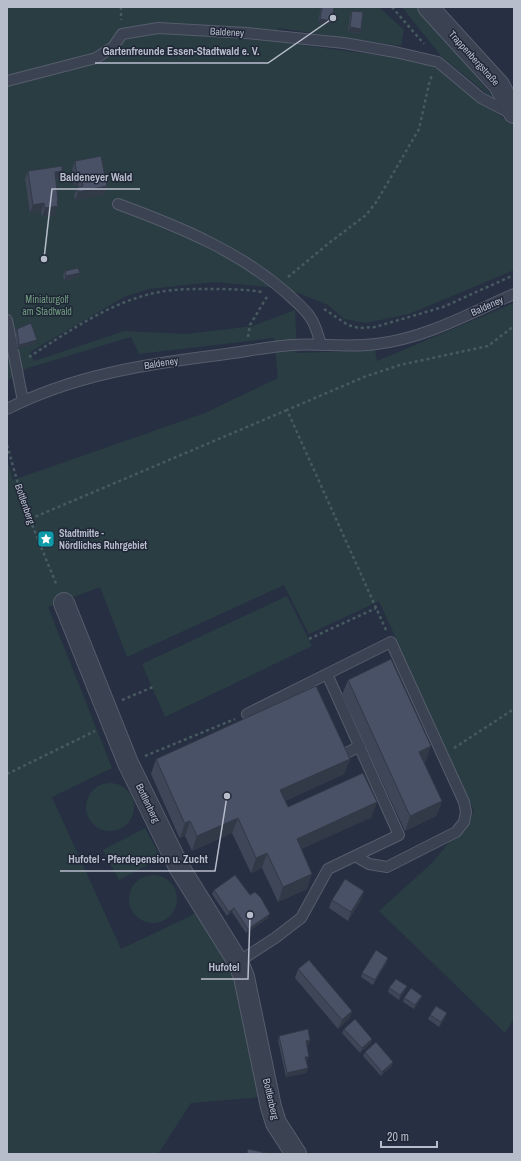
<svg xmlns="http://www.w3.org/2000/svg" width="521" height="1161" viewBox="0 0 521 1161" font-family="'Archivo Narrow',sans-serif">
  <rect width="100%" height="100%" fill="#272f42"/>
  <!-- green -->
  <path fill="#293d43" d="M7,7H379L404,30L401,46L278,28L280,42L391,57L428,65L446,72L481,101L514,126V270L409,314L366,323L344,319L328,305L298,293L267,287L214,282L149,289L124,297L30,352L34,361L124,331L186,334L253,326L295,310L297,353L375,350L377,361L514,303V1019L505,1033L379,911L433,862L474,811L379,601L309,634L284,585L127,657L100,587L48,607L112,768L52,797L121,949L207,908L241,963L273,1096L191,1103L158,1154H7V459L13,480L205,413L278,378L274,338L139,354L131,337L28,368L9,379L7,385Z
    M402,7H422L454,50L497,102L441,56Z
    M287,596L312,646L165,717L142,664Z
    M86 807a24 24 0 1 1 48 0a24 24 0 1 1-48 0Z
    M145,828L161,858L119,880L103,850Z
    M129 899a24 24 0 1 1 48 0a24 24 0 1 1-48 0Z"/>
  <g fill="none" stroke-linecap="round" stroke-linejoin="round">
    <!-- service casing -->
    <g stroke="#565d6c" stroke-width="12">
      <path id="service" d="M7,81L96,58L113,47L122,34L158,28L247,33L344,43L395,52L438,62L481,98L512,114
        M118,204C180,227 242,252 291,297C297,303 305,309 310,317C316,325 318,335 321,345
        M7,320L23,401
        M7,409C74,375 146,364 219,355C243,352 267,347 291,345C319,343 348,348 376,344C424,339 470,313 514,294
        M247,714L327,674L399,835L355,856
        M337,758L360,746
        M238,962L275,938L301,918L328,869L355,856L369,864L387,867L456,832L464,822L466,812L464,802L391,642L327,674"/>
    </g>
    <!-- minor casing -->
    <g stroke="#565d6c" stroke-width="22">
      <path id="minor" d="M428,7L499,85L514,113
        M64,603L128,763L179,867L238,962L244,977L271,1107L276,1123L296,1154"/>
    </g>
    <!-- path -->
    <path stroke="#475a60" stroke-width="2.5" stroke-dasharray="3 3" stroke-linecap="butt" d="M121,7V20
      M392,7L424,44
      M288,277L329,243L366,215L377,201L419,129L429,84L432,75
      M324,309L348,325L359,328L375,327L443,307L514,275
      M248,337L250,325L268,295
      M29,357C71,330 114,299 165,291C179,289 193,289 207,289C225,289 244,289 262,292
      M7,445L24,505L57,586
      M30,519L287,410
      M386,630L287,410L364,377L400,365L488,346L514,326
      M309,639L376,608
      M122,700L153,687
      M454,748L514,709
      M145,756L235,719
      M7,774L95,731"/>
    <!-- service -->
    <use href="#service" stroke="#3b4252" stroke-width="10"/>
    <!-- minor -->
    <use href="#minor" stroke="#3b4252" stroke-width="20"/>
  </g>
  <!-- wall -->
  <path fill="#3e4658" d="M321,7H334L332,21L330,25L318,23Z
    M352,11L361,29L360,33L348,32L350,15Z
    M75,161L107,186L104,195L75,200L74,195L78,187V185L74,186L72,169Z
    M28,171H62L59,179L56,180L58,201L57,204L58,206L55,215L42,217L41,212L30,213L25,179Z
    M65,271L80,273L78,277L64,281L63,275Z
    M17,329L35,344L17,349L16,334Z
    M348,680L426,761L424,762L442,801L436,816L405,831L342,695Z
    M156,759H350L344,774L285,801L288,807L372,817L301,849L307,889L278,902L262,868L251,873L232,833L192,851L185,836L180,838L179,837L151,774Z
    M214,890L250,895L268,918L246,933L232,912L227,916L212,894Z
    M332,900H361L348,921L329,908Z
    M387,962L373,985L361,977L362,973Z
    M298,969L352,1011L349,1019L338,1029L295,978Z
    M407,986L405,990L399,1000L388,992L389,988Z
    M422,996L420,1000L414,1009L403,1002L404,998Z
    M430,1015L445,1018L439,1027L428,1019Z
    M344,1029L372,1039L371,1043L360,1053L342,1033Z
    M279,1036L309,1045H307V1061H306L308,1068L306,1073L286,1077L278,1040Z
    M365,1052L393,1062L392,1066L381,1076L363,1056Z"/>
  <!-- shaded-wall -->
  <path fill="#323947" d="M320,19L332,21L330,25L318,23Z
    M350,27L361,29L360,33L348,32Z
    M62,171L59,179L52,180L55,172Z
    M81,177L78,185L74,186L77,178Z
    M107,186L104,195L75,200L78,192Z
    M57,201H58L56,207L58,206L55,215L42,217L45,208Z
    M44,203L41,212L30,213L33,205Z
    M80,273L78,277L64,281L66,276Z
    M37,340L35,344L17,349L19,345Z
    M431,746L426,761L414,767L419,752Z
    M350,759L344,774L275,805L280,790Z
    M442,801L436,816L405,831L410,816Z
    M377,802L372,817L291,854L297,839Z
    M238,818L232,833L192,851L197,836Z
    M190,821L185,836L180,838L185,823Z
    M267,853L262,868L251,873L256,858Z
    M312,874L307,889L278,902L283,887Z
    M364,891L361,900L348,921L351,912Z
    M234,908L232,912L227,916L229,912Z
    M270,914L268,918L246,933L248,929Z
    M388,958L387,962L373,985L375,980Z
    M407,986L405,990L399,1000L400,995Z
    M422,996L420,1000L414,1009L415,1005Z
    M352,1011L349,1019L338,1029L342,1020Z
    M447,1013L445,1018L439,1027L441,1022Z
    M372,1039L371,1043L360,1053L362,1048Z
    M310,1040L309,1045L304,1046L306,1041Z
    M305,1057H309L307,1061L304,1062Z
    M393,1062L392,1066L381,1076L382,1072Z
    M308,1068L306,1073L286,1077L287,1073Z"/>
  <!-- building -->
  <path fill="#485166" stroke="#323947" d="M322,7H334L332,21L320,19Z
    M352,11L363,12L361,29L350,27Z
    M101,156L107,186L78,192V187L83,186L81,177L77,178L75,161Z
    M62,166V171L55,172L58,201H57L58,206L45,208L44,203L33,205L28,171Z
    M78,268L80,273L66,276L65,271Z
    M31,323L37,340L19,345L17,329Z
    M391,659L431,746L419,752L442,801L410,816L348,680Z
    M316,686L350,759L280,790L288,807L363,773L377,802L297,839L312,874L283,887L267,853L256,858L238,818L197,836L190,821L185,823L184,822L156,759Z
    M235,875L250,895L255,892L261,898L270,914L248,929L234,908L229,912L214,890Z
    M345,879L364,891L351,912L332,900Z
    M376,950L388,958L375,980L362,973Z
    M309,960L352,1011L342,1020L298,969Z
    M396,979L407,986L400,995L389,988Z
    M411,988L422,996L415,1005L404,998Z
    M436,1006L447,1013L441,1022L430,1015Z
    M355,1019L372,1039L362,1048L344,1029Z
    M308,1029L310,1040L306,1041L309,1057H305L308,1068L287,1073L279,1036Z
    M376,1042L393,1062L382,1072L365,1052Z
    M248,1149L270,1154H247Z"/>
  <!-- icons -->
  <defs>
    <g id="sight-square" transform="scale(0.9)"><rect x="-9" y="-9" width="18" height="18" rx="4" fill="#0f9aa8" stroke="#202737"/><path d="M0-6L1.8-2.2L6-1.7L2.9 1.2L3.7 5.4L0 3.3L-3.7 5.4L-2.9 1.2L-6-1.7L-1.8-2.2Z" fill="#fff"/></g>
  </defs>
  <g fill-rule="evenodd">
    <use href="#sight-square" x="46" y="539"/>
  </g>
  <g text-anchor="middle" dominant-baseline="central" stroke-width="3" stroke-linejoin="round" paint-order="stroke">
    <!-- street labels -->
    <g font-size="10" fill="#b8bdcc" stroke="#202737">
      <text transform="translate(227 32) rotate(3)">Baldeney</text>
      <text transform="translate(474 58) rotate(48)">Trappenbergstraße</text>
      <text transform="translate(487 306) rotate(-24)">Baldeney</text>
      <text transform="translate(161 363) rotate(-9)">Baldeney</text>
      <text transform="translate(25 504) rotate(71)">Bottlenberg</text>
      <text transform="translate(148 803) rotate(64)">Bottlenberg</text>
      <text transform="translate(271 1099) rotate(77)">Bottlenberg</text>
    </g>
    <!-- park labels -->
    <g font-size="10" fill="#709c7f" stroke="#202737">
      <text x="47" y="299">Miniaturgolf<tspan x="47" dy="12">am Stadtwald</tspan></text>
    </g>
    <!-- poi labels -->
    <g font-size="10" font-weight="bold" fill="#b8bdcc" stroke="#202737" text-anchor="start">
      <text x="59" y="533">Stadtmitte -<tspan x="59" dy="12">Nördliches Ruhrgebiet</tspan></text>
    </g>
  </g>
  <!-- callouts -->
  <path fill="none" stroke="#b8bdcc" stroke-width="1.5" d="M333 18L268 63H95M44 259L52 189H140M227 796L215 871H60M250 915L248 979H201"/>
  <g fill="#b8bdcc" stroke="#202737" stroke-width="1.5">
    <circle cx="333" cy="18" r="4"/>
    <circle cx="44" cy="259" r="4"/>
    <circle cx="227" cy="796" r="4"/>
    <circle cx="250" cy="915" r="4"/>
  </g>
  <g font-size="11" text-anchor="middle" font-weight="bold" fill="#b8bdcc" stroke="#202737" stroke-width="3" stroke-linejoin="round" paint-order="stroke">
    <text x="181" y="55">Gartenfreunde Essen-Stadtwald e. V.</text>
    <text x="96" y="181">Baldeneyer Wald</text>
    <text x="138" y="863">Hufotel - Pferdepension u. Zucht</text>
    <text x="224" y="971">Hufotel</text>
  </g>
  <!-- border -->
  <rect width="521" height="1161" fill="none" stroke="#b8bdcc" stroke-width="16"/>
  <!-- scale -->
  <path d="M381 1141v6h56v-6" fill="none" stroke="#b8bdcc" stroke-width="2"/>
  <text x="387" y="1141" font-size="12" fill="#b8bdcc" stroke="#202737" stroke-width="3" paint-order="stroke">20 m</text>
</svg>
